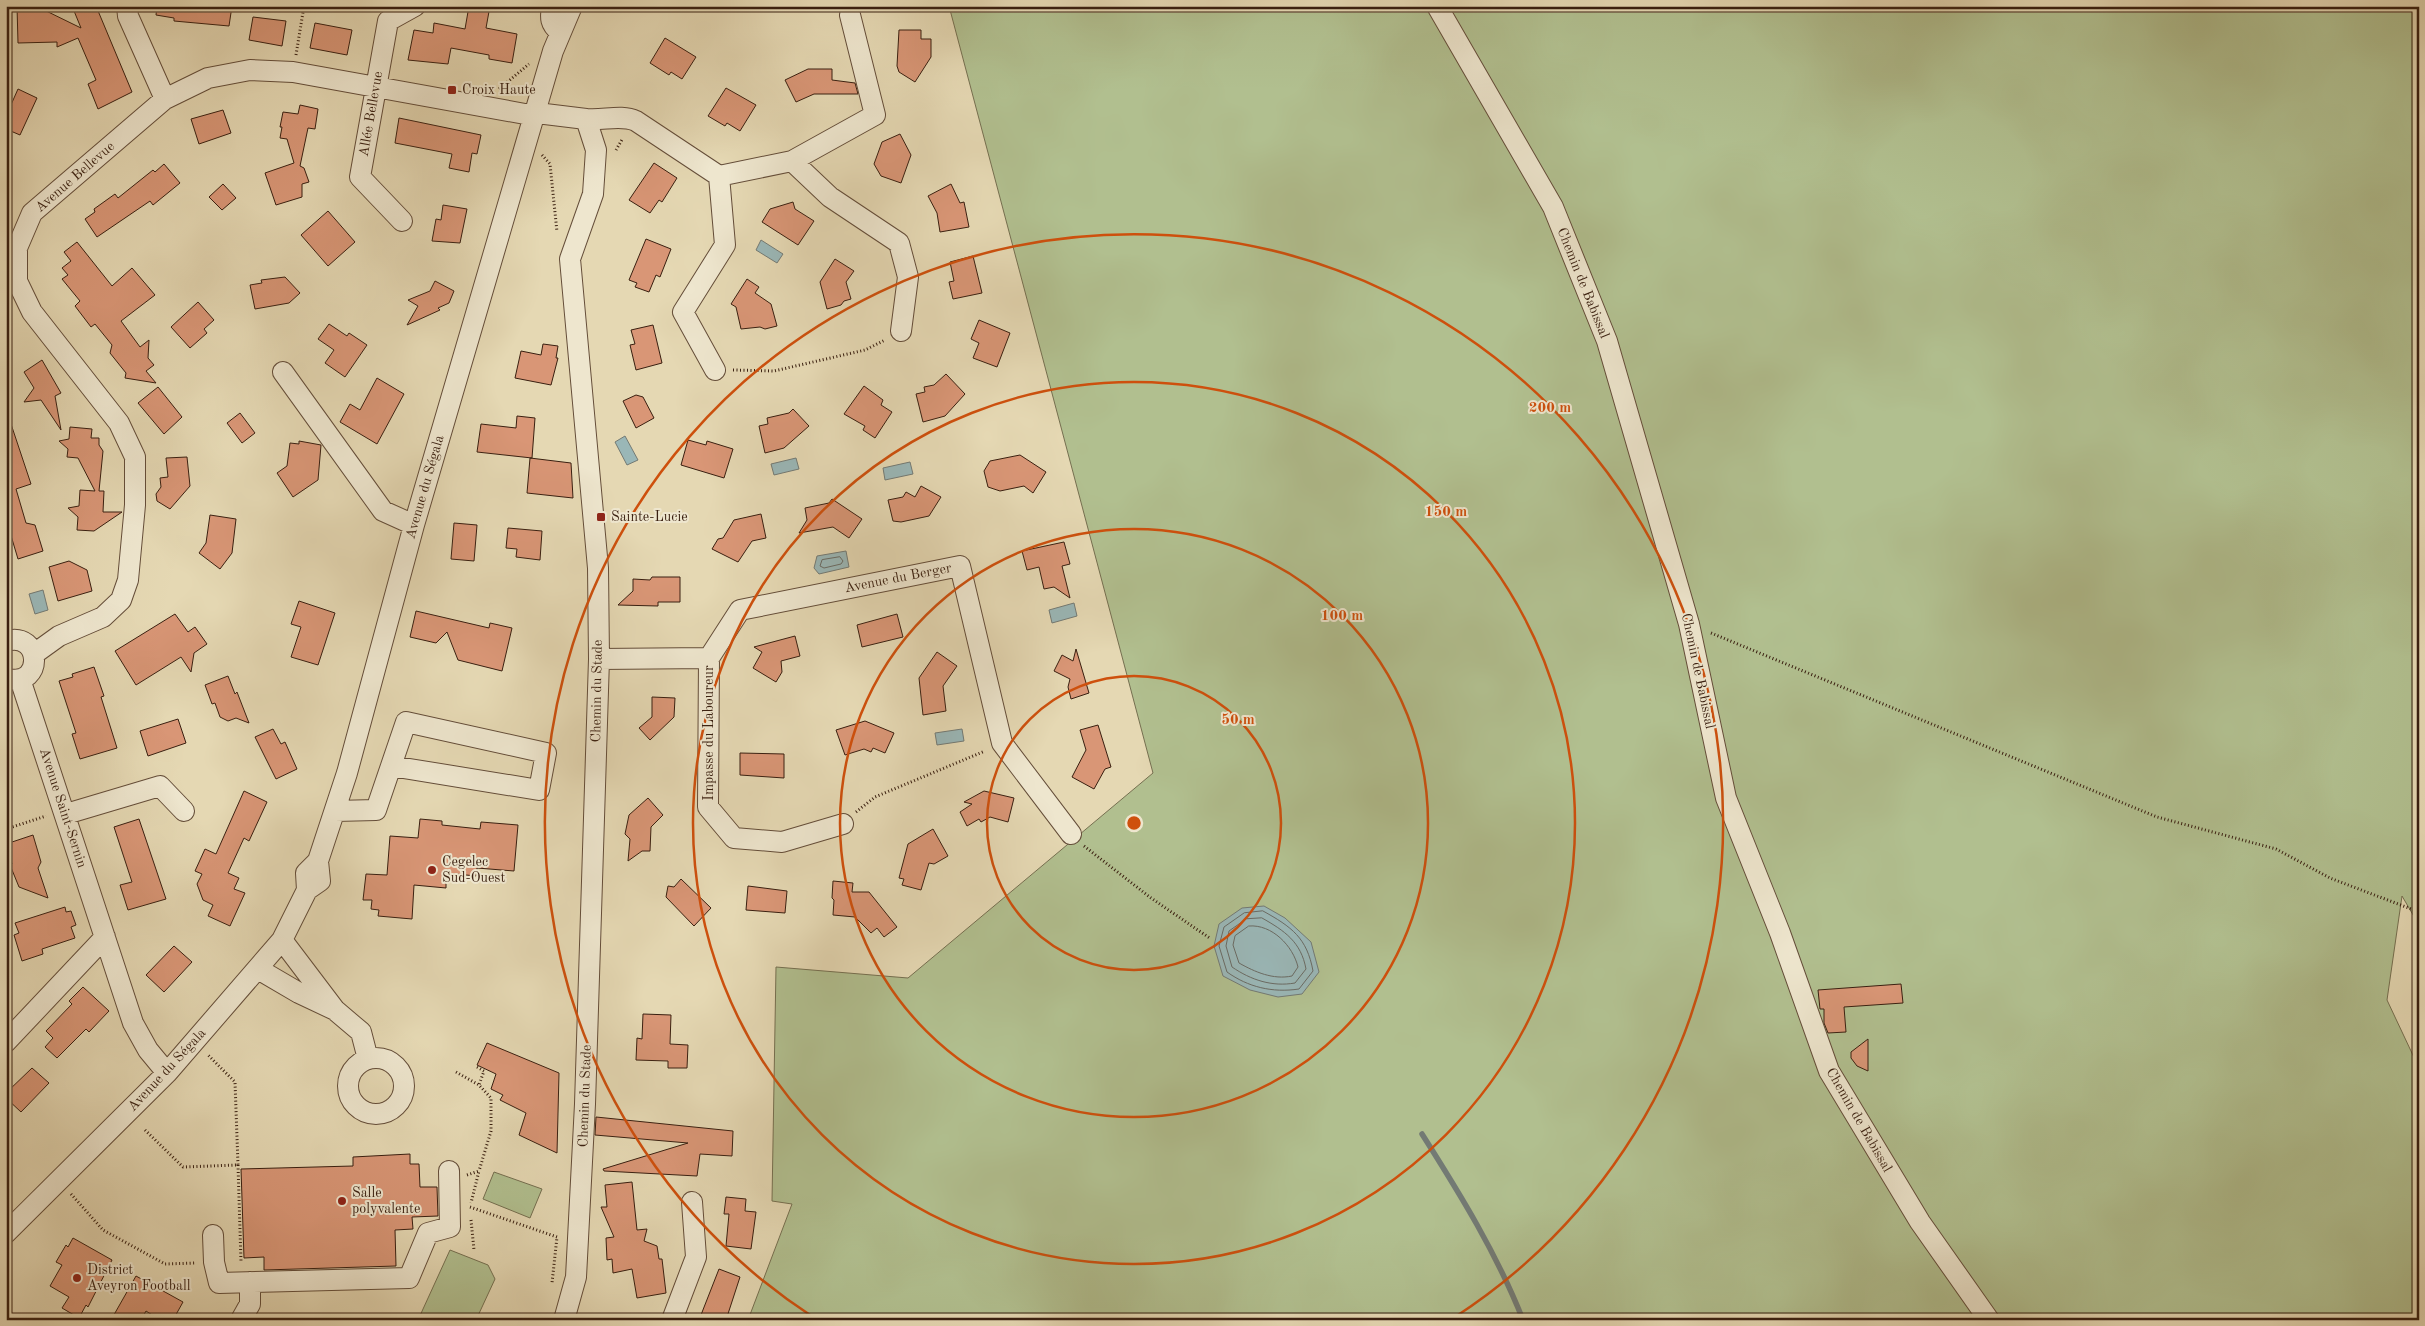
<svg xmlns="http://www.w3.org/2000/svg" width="2425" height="1326" viewBox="0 0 2425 1326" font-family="'Old Standard TT',serif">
  <rect width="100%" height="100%" fill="#e5d8b3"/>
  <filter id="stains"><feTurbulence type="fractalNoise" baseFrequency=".004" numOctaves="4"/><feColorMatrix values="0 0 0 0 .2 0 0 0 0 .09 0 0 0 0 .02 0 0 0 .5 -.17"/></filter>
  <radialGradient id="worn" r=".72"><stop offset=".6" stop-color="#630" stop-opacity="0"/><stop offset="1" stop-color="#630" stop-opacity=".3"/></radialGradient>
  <!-- green -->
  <path fill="#b1bf8f" stroke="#756f50" d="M949,6H2419V925L2402,896L2387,1000L2419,1068V1320H748L792,1204L772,1201L776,967L908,978L1153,773Z
    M494,1172L542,1189L530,1218L483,1199Z
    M450,1250L488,1265L495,1279L476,1320H418Z"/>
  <!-- water -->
  <path fill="#9ab7b7" stroke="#737a74" d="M761,240L783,254L777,263L756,250Z
    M625,436L638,460L627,465L615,442Z
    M796,458L799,469L774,475L771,464Z
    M910,462L913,474L885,480L883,468Z
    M846,551L849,567L819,574L814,568L817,556Z
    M43,590L48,610L35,614L29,594Z
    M1074,603L1077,616L1052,623L1049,610Z
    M962,729L964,741L937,745L935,733Z
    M1264,906L1285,918L1311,942L1319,972L1302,994L1278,997L1250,990L1223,976L1214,946L1219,924L1242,908Z"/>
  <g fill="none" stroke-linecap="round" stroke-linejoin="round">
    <!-- shore -->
    <path stroke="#6a6b64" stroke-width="1" d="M840,557L843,561L841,564L824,568L820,566L822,560Z
      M1263,911C1292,927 1307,938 1313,971L1299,989C1272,993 1248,987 1227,972L1219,946L1224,927L1244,913Z
      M1262,918C1285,931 1301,942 1306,969L1295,983C1272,987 1251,980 1232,967L1226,946L1229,931L1246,919Z
      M1249,926C1272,924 1293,946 1298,967L1292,976C1273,980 1255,972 1239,963L1233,945L1235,936Z"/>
    <!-- stream -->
    <path stroke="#737a74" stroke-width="5.5" d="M1422,1134C1460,1194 1497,1254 1523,1320"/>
  </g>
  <!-- building -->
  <path fill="#d99676" stroke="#391f10" d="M17,6H36L81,28L72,6H96L132,92L98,109L88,84L96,80L78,38L57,47V42L18,43Z
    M157,6H232L229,26L174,21V18L156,15Z
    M469,6H490L486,28L517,34L512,63L489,59V55L451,48L448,64L408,60L414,30L433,33L434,23L465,29Z
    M253,17L286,21L282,46L249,40Z
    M315,23L352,30L347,55L310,48Z
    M899,30H921V39H931V57L915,82L899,72L897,66Z
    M665,38L696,57L682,79L671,72L669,75L650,63Z
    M808,69H832V80L855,83L858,94H814L796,102L785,80Z
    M726,88L756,105L740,131L727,123L725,126L708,116Z
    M18,89L37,98L20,135L6,129V105L10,107Z
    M300,105L318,109L315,129L308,128L300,166L304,168L309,182L302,184V197L276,205L265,173L294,163L287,139L280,138L282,127H280L283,112L298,114Z
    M223,110L231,133L199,144L191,119Z
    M399,118L481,135L477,154L472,153L469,172L449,168L452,154L395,143Z
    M900,134L911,155L901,183L881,176L874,164L882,142Z
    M654,163L677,178L662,202L659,200L650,213L629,200Z
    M164,164L180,183L153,205L150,201L97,237L85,219L95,212L94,209L115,194L118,198L153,170L155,172Z
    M223,184L236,198L222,210L209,197Z
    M951,184L960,203L964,202L969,227L940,232L937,213L928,196Z
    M793,202L795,209L814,221L798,245L762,222L770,209Z
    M443,205L467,209L460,243L432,241L436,219L441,220Z
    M328,211L355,242L328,266L301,235Z
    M646,239L671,249L660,277L656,275L649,292L635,287L637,283L629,280Z
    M77,242L112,286L132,268L155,295L121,321L140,347L149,340L148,358L154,365L146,371L156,383L125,378L126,373L110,353L112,345L95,324L91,327L75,306L80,301L62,279L68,275L62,268L71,261L64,252Z
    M973,256L982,293L953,299L949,282L954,281L950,262Z
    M835,259L854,271L846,282L851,299L844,301L841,305L827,309L820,282Z
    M285,277L300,293L289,303L255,309L250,285L262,283L261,280Z
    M747,279L759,287L755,293L771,304L777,326L765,329L760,327L741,329L736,307L731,304Z
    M435,281L454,291L449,303L438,308L440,310L407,325L418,306L408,300L430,291Z
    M198,302L214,320L204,329L207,333L190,348L171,327Z
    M979,320L1010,333L997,367L973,358L979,343L971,339Z
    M329,324L347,336L349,333L367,345L345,377L325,363L334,350L318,339Z
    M653,325L662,363L636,370L630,345L635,344L631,330Z
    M543,344L558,346L556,358H558L551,385L515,378L521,351L541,355Z
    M42,360L61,393L55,396L61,430L41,400L24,402L34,388L24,372Z
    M946,374L965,394L945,416L923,422L916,394L925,392L924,387L934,385Z
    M377,378L404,394L377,444L340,422L350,404L360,410Z
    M864,386L883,400L881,405L892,412L875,438L863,430L865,426L844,414Z
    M158,387L182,417L164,434L138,403Z
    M636,395L643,397L654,418L636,428L623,401Z
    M793,409L809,426L784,448L765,453L759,426L768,424L767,418L789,413Z
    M240,413L255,433L242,443L227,423Z
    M517,416L535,418L532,458L477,452L481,424L516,428Z
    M9,418L31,484L16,489L26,523L35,525L43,551L18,559L6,519V419Z
    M70,427L92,429L91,438H99V445L103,451L99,491H104L103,512H122L94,531L77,530L78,517L68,508L79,506L80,490L95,491L78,458L67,457L68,449L59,441L69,439Z
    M688,440L706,445L707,441L733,449L724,478L681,465Z
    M299,441L321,445L318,480L293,497L277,473L287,466L290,443L299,444Z
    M1020,455L1046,472L1033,493L1024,486L1000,491L988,487L984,471L990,461Z
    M187,457L190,486L170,509L157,501L156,494L161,487L160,478L168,477L166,458Z
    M530,458L571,463L573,498L527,493Z
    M921,486L941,497L929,516L901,522L893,521L888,500L903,497L906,492L915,497Z
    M832,499L862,519L849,538L833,527L799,533L807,520L805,508L829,503Z
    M761,514L766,538L752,541L738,562L712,549L718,539L723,538L734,520Z
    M210,515L236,519L232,553L220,569L199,553L206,543Z
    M454,523L477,525L474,561L451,559Z
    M508,528L542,531L540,560L516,557L517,549L506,548Z
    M1064,542L1070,564L1062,566L1070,598L1054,587L1044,589L1039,567L1027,570L1022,551Z
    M69,561L87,570L92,591L58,601L49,567Z
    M652,577H680V602H658V606L618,605L633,591V579L650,580Z
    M299,601L335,613L318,665L291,657L301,627L291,624Z
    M416,611L489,628L490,623L512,628L502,671L458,660L447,632L436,643L410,637Z
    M175,614L188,632L195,627L207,644L194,653L191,672L181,657L136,685L115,651Z
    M897,614L903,637L862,647L857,625Z
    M795,636L800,656L781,661L782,672L776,682L753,668L762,652L754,647Z
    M1076,649L1089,693L1071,699L1068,687L1070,679L1054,671L1062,655L1073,661Z
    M937,652L957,666L943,686L946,711L923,715L919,678Z
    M94,667L104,696L101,697L117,748L80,759L72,734L76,733L59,681L73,677L72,674Z
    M228,676L235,694L237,692L249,723L236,718L228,721L220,717L215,703L212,704L205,685Z
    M652,697L675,698L674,717L650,740L639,728L652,717Z
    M178,719L186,743L148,756L140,731Z
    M865,721L894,733L885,753L873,748L871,752L864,749L845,755L836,730Z
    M1098,725L1111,767L1105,769L1094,789L1072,777L1086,750L1080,730Z
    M273,729L281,744L285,742L297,769L276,779L255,737Z
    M740,753L784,754V778L740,775Z
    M244,791L267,802L249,841L244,838L228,873L239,878L234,889L245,893L230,926L208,916L213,905L203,900L197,884L202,874L195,871L205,849L216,854Z
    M984,791L1014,798L1008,822L990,817L981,822L979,819L967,826L960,812L972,804L964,802Z
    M648,798L663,815L651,827L650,851H642L628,861L630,839L625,834L629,815Z
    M139,819L166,899L128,910L120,885L132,882L114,827Z
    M420,819L442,821V825L480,829L481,822L518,825L514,871L477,868L476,876L446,873V888L414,885L412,919L378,916L379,910L371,909L372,900H363L366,874L387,875L390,836L418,838Z
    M933,829L948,856L934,864L929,863L921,890L902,885L904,879L899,878L908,844Z
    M33,835L41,862L38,868L48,898L19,887L10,865L12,864L6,844Z
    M681,879L711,908L694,926L666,897L668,886L674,887Z
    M833,881L853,883L852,892H869L897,927L884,937L877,928L871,933L855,917L833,915L834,900L832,898Z
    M748,886L787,891L785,913L746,910Z
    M65,907L66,912L71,911L76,925L71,927L75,938L42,949L43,954L22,961L14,935L19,933L15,923Z
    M174,946L192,962L164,992L146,975Z
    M1901,984L1903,1003L1844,1007L1846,1032L1828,1033L1824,1023V1009H1820L1818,990Z
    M83,987L109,1011L89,1032L86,1029L57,1058L45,1047L53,1038L46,1031L72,1004L69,1001Z
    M643,1014L671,1015L670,1044L688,1045L687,1068H668V1061L636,1060L637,1038L642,1039Z
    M1868,1039V1071L1857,1066L1851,1058V1052Z
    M487,1043L559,1073L557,1153L519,1135L526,1113L500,1100L503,1095L491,1089L496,1074L477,1065Z
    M32,1068L49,1083L21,1112L6,1098V1093Z
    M596,1117L733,1131L732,1156L700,1154L697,1176L604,1171L603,1169L688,1143L595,1135Z
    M410,1154V1164H419L420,1187H437L438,1216L412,1217L413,1229L395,1230L396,1266L264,1270V1257L244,1258L241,1169L353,1166V1157Z
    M632,1182L637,1230L647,1229L644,1241L657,1246L659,1259H662L666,1293L637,1298L632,1269L613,1273L612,1259L607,1260L606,1238L614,1237L601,1207H607L605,1185Z
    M726,1197L746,1199L745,1211L756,1212L751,1249L726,1246L729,1214H724Z
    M73,1238L112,1260L88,1307L86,1305L79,1318L62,1308L69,1297L50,1286L62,1265L56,1262L66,1245L68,1247Z
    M719,1269L740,1277L726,1320H699Z
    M136,1276L183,1302L173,1320H160L146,1311L141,1320H111Z"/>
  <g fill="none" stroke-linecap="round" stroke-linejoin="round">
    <!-- minor casing -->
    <g stroke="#644d39" stroke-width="22">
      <path id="minor" d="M127,6L128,16L165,99
        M552,6C550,18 550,24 560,32
        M1437,6L1553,207L1607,341L1689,624L1726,798L1780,933L1829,1071L1920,1222L1989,1320
        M586,119C603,121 621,114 636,121L719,176L725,245L683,312L715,370
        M792,161L875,115L850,15
        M719,176L792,161L830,197L899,243L908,277L901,331
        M402,221L360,177L388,21L415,6
        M283,372L383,511L414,525
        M6,641C42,631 44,687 8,679
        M34,654L59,636L103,617L121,600L128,580L135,505V457L119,423L32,312L17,281V248L32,213L165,99L208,78L250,70L293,72L525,114H545L586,119L596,150L593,194L570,259L598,568L599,659L585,1104L576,1277L564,1320
        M709,658L708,807L734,838L782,842L843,824
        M599,659L709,658L740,610L960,566L1002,743L1071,834
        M20,679L133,1023L148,1050L167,1073
        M335,811L376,810L406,722L546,753L539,790L391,766
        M66,814L160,786L184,811
        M318,861L320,881L307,890L306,873L318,861L347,773L414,525L553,51L572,6
        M258,969L299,993L335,1010L282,940
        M335,1010L361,1032L368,1059
        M6,1042L105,937
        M348 1086a28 28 0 1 1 56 0a28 28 0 1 1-56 0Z
        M6,1233L167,1073L282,940L307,890
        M213,1235L214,1262L219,1283L409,1278L428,1233L450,1227L449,1171
        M241,1320L250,1304V1282
        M672,1320L696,1257L692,1202"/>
    </g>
    <!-- path -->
    <path stroke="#391f10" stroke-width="3" stroke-dasharray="1 2.5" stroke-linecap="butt" d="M296,55L304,6
      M499,89L529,64
      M616,150L623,138
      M542,155L550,164L557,232
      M733,370L774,371L865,350L885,340
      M1711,633L2157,817L2276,849L2330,878L2419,912
      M856,812L875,797L985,751
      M6,829L46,816
      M1084,846L1151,898L1211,939
      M477,1067L484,1071L479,1085
      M456,1072L479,1085L491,1098V1131L479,1171
      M145,1130L183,1167L238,1165L235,1082L207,1054
      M238,1165L241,1262
      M467,1175L479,1171L471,1203
      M71,1194L103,1230L165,1264L195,1263
      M470,1207L557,1237L552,1283
      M471,1220L474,1250"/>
    <!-- minor -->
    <use href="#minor" stroke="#eee6ce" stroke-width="20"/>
  </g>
  <!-- distance rings -->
  <g fill="none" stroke="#ce500d" stroke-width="2.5">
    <circle cx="1134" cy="823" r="147"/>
    <circle cx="1134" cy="823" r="294"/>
    <circle cx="1134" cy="823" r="441"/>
    <path d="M813 1317A589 589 0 1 1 1455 1317"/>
  </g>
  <!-- markers -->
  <g fill="#8f2418" stroke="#eee6ce" stroke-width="2">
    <rect x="447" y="85" width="10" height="10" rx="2.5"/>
    <rect x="596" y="512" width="10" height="10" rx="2.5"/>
    <circle cx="432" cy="870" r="5"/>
    <circle cx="342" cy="1201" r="5"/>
    <circle cx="77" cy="1278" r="5"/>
  </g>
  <g text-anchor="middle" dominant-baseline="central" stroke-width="4" stroke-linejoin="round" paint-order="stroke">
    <!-- poi labels -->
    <g font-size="14" fill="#391f10" stroke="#eee6ce" text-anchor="start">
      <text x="462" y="90">Croix Haute</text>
      <text x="611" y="517">Sainte-Lucie</text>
      <text x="442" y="862">Cegelec<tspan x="442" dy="16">Sud-Ouest</tspan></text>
      <text x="352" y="1193">Salle<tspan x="352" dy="16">polyvalente</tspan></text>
      <text x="87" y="1270">District<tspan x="87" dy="16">Aveyron Football</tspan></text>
    </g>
    <!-- street labels -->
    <g font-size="14" fill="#391f10" stroke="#eee6ce">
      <text transform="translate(371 114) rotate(-80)">Allée Bellevue</text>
      <text transform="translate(75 177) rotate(-41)">Avenue Bellevue</text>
      <text transform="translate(1583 283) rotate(68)">Chemin de Babissal</text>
      <text transform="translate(425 487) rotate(-74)">Avenue du Ségala</text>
      <text transform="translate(898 578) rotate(-11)">Avenue du Berger</text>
      <text transform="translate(1698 671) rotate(78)">Chemin de Babissal</text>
      <text transform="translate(597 691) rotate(-89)">Chemin du Stade</text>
      <text transform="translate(709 733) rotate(-90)">Impasse du Laboureur</text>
      <text transform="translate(63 808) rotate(72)">Avenue Saint-Sernin</text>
      <text transform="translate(167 1070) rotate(-47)">Avenue du Ségala</text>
      <text transform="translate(585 1096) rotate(-88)">Chemin du Stade</text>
      <text transform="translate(1859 1120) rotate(60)">Chemin de Babissal</text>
    </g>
  </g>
  <circle cx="1134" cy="823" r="8" fill="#ce500d" stroke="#eee6ce" stroke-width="2.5"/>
  <g font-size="15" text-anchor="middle" font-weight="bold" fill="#ce500d" stroke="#eee6ce" stroke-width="4" stroke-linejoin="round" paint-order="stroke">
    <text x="1550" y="412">200 m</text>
    <text x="1446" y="516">150 m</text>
    <text x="1342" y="620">100 m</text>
    <text x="1238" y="724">50 m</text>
  </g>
  <!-- margin -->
  <rect width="2425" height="1326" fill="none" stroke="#e5d8b3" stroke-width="25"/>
  <rect x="8" y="8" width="2410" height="1311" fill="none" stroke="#391f10" stroke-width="2.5"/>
  <rect x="12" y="12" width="2400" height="1301" fill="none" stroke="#391f10"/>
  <rect width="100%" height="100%" filter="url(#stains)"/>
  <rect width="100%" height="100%" fill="url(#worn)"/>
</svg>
